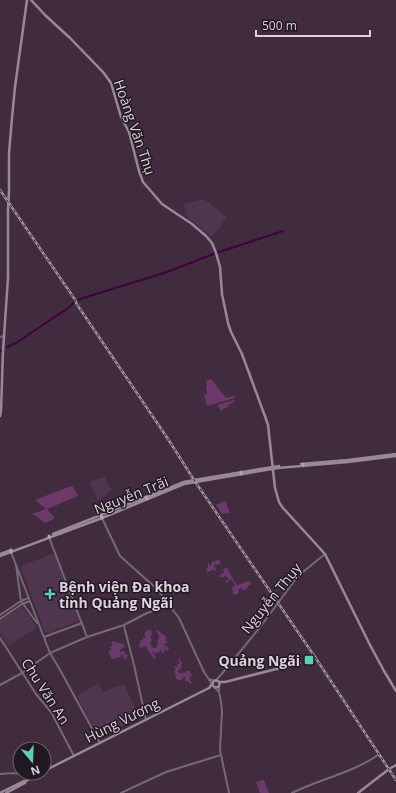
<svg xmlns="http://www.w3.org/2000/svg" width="396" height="793" viewBox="0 0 396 793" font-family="'Open Sans',sans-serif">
  <rect width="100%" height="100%" fill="#402b3f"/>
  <!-- built -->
  <path fill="#4f354d" d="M204,199L227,217L212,237L186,216L184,204Z
    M105,477L107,482L112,490L98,501L90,483L93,480Z
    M52,554L55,555L79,619L78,621L48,633L45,632L21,569L23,565Z
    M22,606L37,627L9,646L0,633V621Z
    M98,683L103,692L124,684L139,717L100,738L99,737L77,696L78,695Z"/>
  <!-- green -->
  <path fill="#6c3a6a" d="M211,379L226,398L234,396L235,398L207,406L204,395L207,394L206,387L207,385L206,381Z
    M234,400V402L228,405L229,406L221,411L217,405Z
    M71,486L73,487L78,496L47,509L54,517V519L45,523L39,518L32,514L46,509L35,500Z
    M225,501L230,513L222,514L216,505Z
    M218,559L221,564L217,565L215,564H214L216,570L214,571V570H211L210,572L208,571L207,572L206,571L207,570V568L208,566V563H209L210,566H211V563L213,561L214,562Z
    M226,568L229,569L228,571L231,574V576L237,585L249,581L251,584L247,587L248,588L244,590L240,588L238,591L239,592L237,595L233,594L232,587L235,586L232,580L231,579L229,580L228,582L227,583L225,581L228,580V578L225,576L222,578L218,576L223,573H224L223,569Z
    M150,629L153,635L150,636L152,640L150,643L153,648H155L157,647L158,642L157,640L159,639V636L156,631L157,630L167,637L165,640L168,643L164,644V645H166L165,648L168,646L169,649L167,651L165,649L163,654L161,650H159L160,652L155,653L153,651H152L156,658L154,659L151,654H150L146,646L140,648L138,644L141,643L140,640H143V638H145V632Z
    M114,641L117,643L119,642L121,644L123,643L125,646L119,651L120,652L123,651L125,652V655L127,654L128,656L126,657L127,659H124L123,655H121L120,653L121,657L112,659L108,652L111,650L110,647L113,645L111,643Z
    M180,659L182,663L181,665L182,667L178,671L179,673L180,674L184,672L186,673L187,671H190L192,676H191L189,678L192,683L190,684L188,681H185L184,680L186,678L185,677L182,678V680H178L175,677L176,676L174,670H175L176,669L174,668L175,666L177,667L178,666L177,664H179L180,662L178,661Z
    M264,780L269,793H260L256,782Z"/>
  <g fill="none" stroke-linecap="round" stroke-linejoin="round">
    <!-- canal -->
    <path stroke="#40003f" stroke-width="2" d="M7,347L16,343L68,308L76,301L83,298L167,272L216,253L283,231
      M0,351H2"/>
    <!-- tertiary -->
    <path stroke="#756a74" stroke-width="2" d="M0,337L4,336
      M102,518L120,556L157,589L179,618L204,672L212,684
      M49,537L87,637
      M11,552L50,653L59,668L100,743
      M16,565L21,601L37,623
      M0,615L21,601L28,598
      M0,619L22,604L30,601
      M124,626L134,665L146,720
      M44,637L82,623
      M0,638L36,694L51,712L74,756
      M209,679L215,681L220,676L261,626L298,576L325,554
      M0,685L22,673L50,653L87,637L124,625L147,613L159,609L168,604
      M219,686V692L221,702L222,711L220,750L229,793
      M215,688L218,691
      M0,774C10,773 23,772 32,777
      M121,793L166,772L221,755
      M292,793C320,779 352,773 378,755"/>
    <!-- secondary -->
    <path stroke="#998897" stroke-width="2.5" d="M31,0L45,15L70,38L103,72L111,83L121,117L129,132L139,171L143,182L162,204L192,224L206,236L212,243L216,253L220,267L222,294L228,323L231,332L242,354L266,419L268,425L275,488L279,502L283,508L325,554L369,643L384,671L396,691
      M0,416L1,411L3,351L8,278V210L9,191V153L12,118L15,87L27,0
      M301,464L348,460L396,454
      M53,534L184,482L194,480L279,466
      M0,554L11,550
      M0,556L102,518L184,484L278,468L348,462L396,456
      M212.5 684a3.5 3.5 0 1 1 7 0a3.5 3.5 0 1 1-7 0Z
      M219,682H225L300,663
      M44,771L209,688L212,684
      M0,793L24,781H26
      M6,793L25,783L26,781L40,773
      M358,793L389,769L396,765"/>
    <!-- primary -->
    <path stroke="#b59fb3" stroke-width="3" d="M303,464V465
      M241,472V474
      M146,497L147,499
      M101,515L102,518
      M49,536V537
      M11,550V552"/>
    <!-- rail casing -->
    <g stroke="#a292a1" stroke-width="2.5">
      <path id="rail" d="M0,190L76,301V303L168,439L194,480L315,657L396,780"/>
    </g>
    <!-- rail -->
    <use href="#rail" stroke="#211820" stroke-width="1" stroke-dasharray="3" stroke-linecap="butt"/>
  </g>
  <!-- markers -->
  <g fill="#5dceb8" stroke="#211820" stroke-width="1.5">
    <path d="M48 588h4v4h4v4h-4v4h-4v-4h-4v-4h4z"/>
    <rect x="304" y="655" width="10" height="10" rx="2"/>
  </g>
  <g text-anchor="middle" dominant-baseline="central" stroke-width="3" stroke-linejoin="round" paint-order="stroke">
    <!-- street labels -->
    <g font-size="14" fill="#ded1dd" stroke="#211820">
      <text transform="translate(135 127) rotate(71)">Hoàng Văn Thụ</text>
      <text transform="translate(131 495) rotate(-22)">Nguyễn Trãi</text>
      <text transform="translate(271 598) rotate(-51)">Nguyễn Thụy</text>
      <text transform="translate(46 691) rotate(57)">Chu Văn An</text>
      <text transform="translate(122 720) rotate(-27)">Hùng Vương</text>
    </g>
    <!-- poi labels -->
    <g font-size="14" font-weight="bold" fill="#ded1dd" stroke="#211820" text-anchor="start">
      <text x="59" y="586">Bệnh viện Đa khoa<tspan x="59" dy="16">tỉnh Quảng Ngãi</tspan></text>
      <text x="300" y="660" text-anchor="end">Quảng Ngãi</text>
    </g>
  </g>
  <!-- north arrow -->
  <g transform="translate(32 761) rotate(161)"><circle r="19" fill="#211820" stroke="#6d626c"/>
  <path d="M0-3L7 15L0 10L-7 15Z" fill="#5dceb8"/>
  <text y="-6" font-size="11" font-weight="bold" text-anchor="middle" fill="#ded1dd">N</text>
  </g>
  <!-- scale -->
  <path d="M256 30v6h114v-6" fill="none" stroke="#ded1dd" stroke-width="2"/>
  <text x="262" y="30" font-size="12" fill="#ded1dd" stroke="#211820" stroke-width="3" paint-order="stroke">500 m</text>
</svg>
